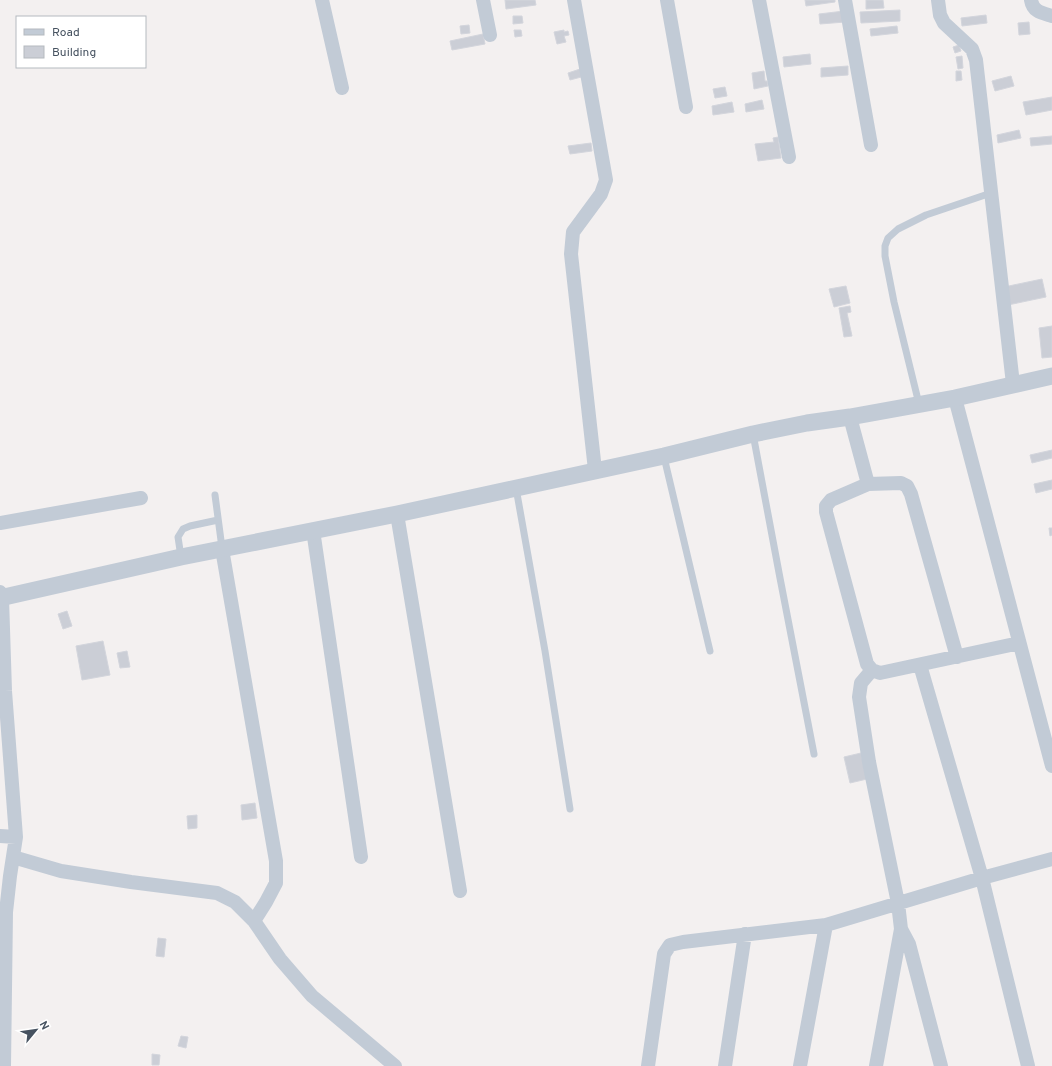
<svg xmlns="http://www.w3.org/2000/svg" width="1052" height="1066" viewBox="0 0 1052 1066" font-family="Overpass,sans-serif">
  <rect width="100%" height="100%" fill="#f3f0f0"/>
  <!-- building -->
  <path fill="#cbced6" stroke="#d3d5dc" d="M505,0H535L536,5L506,9Z
    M805,0H835V2L806,6Z
    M866,0H883L884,8L866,9Z
    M900,10V21L861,23L860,12Z
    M844,11L845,22L820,24L819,14Z
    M986,15L987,23L962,26L961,18Z
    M513,16H522L523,23L513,24Z
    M1029,22L1030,34L1019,35L1018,23Z
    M469,25L470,33L461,34L460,26Z
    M897,26L898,33L871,36L870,29Z
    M514,30H521L522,36L515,37Z
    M564,30V32L568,31L569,35L564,36L566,42L557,44L554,32Z
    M483,34L485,44L452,50L450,41Z
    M959,45L961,51L955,53L953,47Z
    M810,54L811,64L784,67L783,57Z
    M962,56L963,68L958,69L956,57Z
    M848,66V75L821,77V68Z
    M583,68L585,76L570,80L568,73Z
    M764,71L765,81H767L768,86L754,89L752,73Z
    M956,71H961L962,80L956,81Z
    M1011,76L1014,86L995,91L992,81Z
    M725,87L727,96L715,98L713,89Z
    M1052,97V110L1026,115L1023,102Z
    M762,100L764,109L746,112L745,104Z
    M732,102L734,112L713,115L712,106Z
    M1019,130L1021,138L998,143L997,135Z
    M1052,136V144L1031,146L1030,138Z
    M778,137L781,158L758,161L755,144L774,142L773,138Z
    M591,143L592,151L570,154L568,146Z
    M1042,279L1046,297L1008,305L1004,287Z
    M846,286L850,303L834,307L829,289Z
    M850,306L851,312L847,313L852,336L844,337L839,308Z
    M1052,326V357L1042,358L1039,328Z
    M1052,450V458L1032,463L1030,455Z
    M1052,480V489L1036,493L1034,484Z
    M1049,528H1052V535L1050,536Z
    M67,611L72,626L63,629L58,614Z
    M103,641L110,675L82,680L76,646Z
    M127,651L130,667L120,668L117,653Z
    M861,753L867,779L850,783L844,757Z
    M255,803L257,818L242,820L241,805Z
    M197,815V828L188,829L187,816Z
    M158,938L166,939L164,957L156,956Z
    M181,1036L188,1037L186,1048L178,1046Z
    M152,1054L160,1055L159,1065H152Z"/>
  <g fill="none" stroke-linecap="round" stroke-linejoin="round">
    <!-- service -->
    <path stroke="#c2cbd6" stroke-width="7" d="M919,404L894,302L885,256V246L888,238L898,229L926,215L991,193
      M753,434L780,578L814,754
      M664,457L710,651
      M516,488L545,651L570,809
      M215,495L222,548
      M181,557L178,537L183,529L190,526L218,520"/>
    <!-- minor -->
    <path stroke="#c2cbd6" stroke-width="14" d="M322,0L342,88
      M483,0L490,35
      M574,0L606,180L601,194L573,232L571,254L595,470
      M667,0L686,107
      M759,0L789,157
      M845,0L871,145
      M938,0L940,15L944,23L972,49L976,60L1013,384
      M1031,0C1033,12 1042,13 1052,16
      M955,398L1052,766
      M850,417L868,484
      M397,514L460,891
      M0,523L141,498
      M313,530L361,857
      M222,549L276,861V883L266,902L254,921
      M0,592L2,598L5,691L16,837L10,876L6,912L4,1066
      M957,657L911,494L907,486L901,483L868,484L831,500L826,506V512L867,664L872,670L880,673L1019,643
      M920,665L982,878L1028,1066
      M872,670L861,683L859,697L869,762L898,903L901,929L876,1066
      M0,836L16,837
      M13,857L61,871L131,882L217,893L235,902L254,921L280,959L312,996L395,1066
      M901,929L909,944L941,1066
      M648,1066L664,954L670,945L683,942L826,925L982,878L1052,859
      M725,1066L745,934
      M800,1066L826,925"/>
    <!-- tertiary -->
    <path stroke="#c2cbd6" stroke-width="17" d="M0,598L181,557L397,514L664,456L753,434L807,423L850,417L955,398L1052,376"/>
  </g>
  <!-- legend -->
  <rect x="16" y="16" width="130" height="52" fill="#ffffff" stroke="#b5babf"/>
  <rect x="24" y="29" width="20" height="6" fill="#c2cbd6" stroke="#b5babf"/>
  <text x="52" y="36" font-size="12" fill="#465260">Road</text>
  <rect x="24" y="46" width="20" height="12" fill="#cbced6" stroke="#b5babf"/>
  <text x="52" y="56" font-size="12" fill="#465260">Building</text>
  <!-- north arrow -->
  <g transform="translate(36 1030) rotate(61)" stroke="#ffffff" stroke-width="3" paint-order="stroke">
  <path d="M0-3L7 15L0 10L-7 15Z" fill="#465260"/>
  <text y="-6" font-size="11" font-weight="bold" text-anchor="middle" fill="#465260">N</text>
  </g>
</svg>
